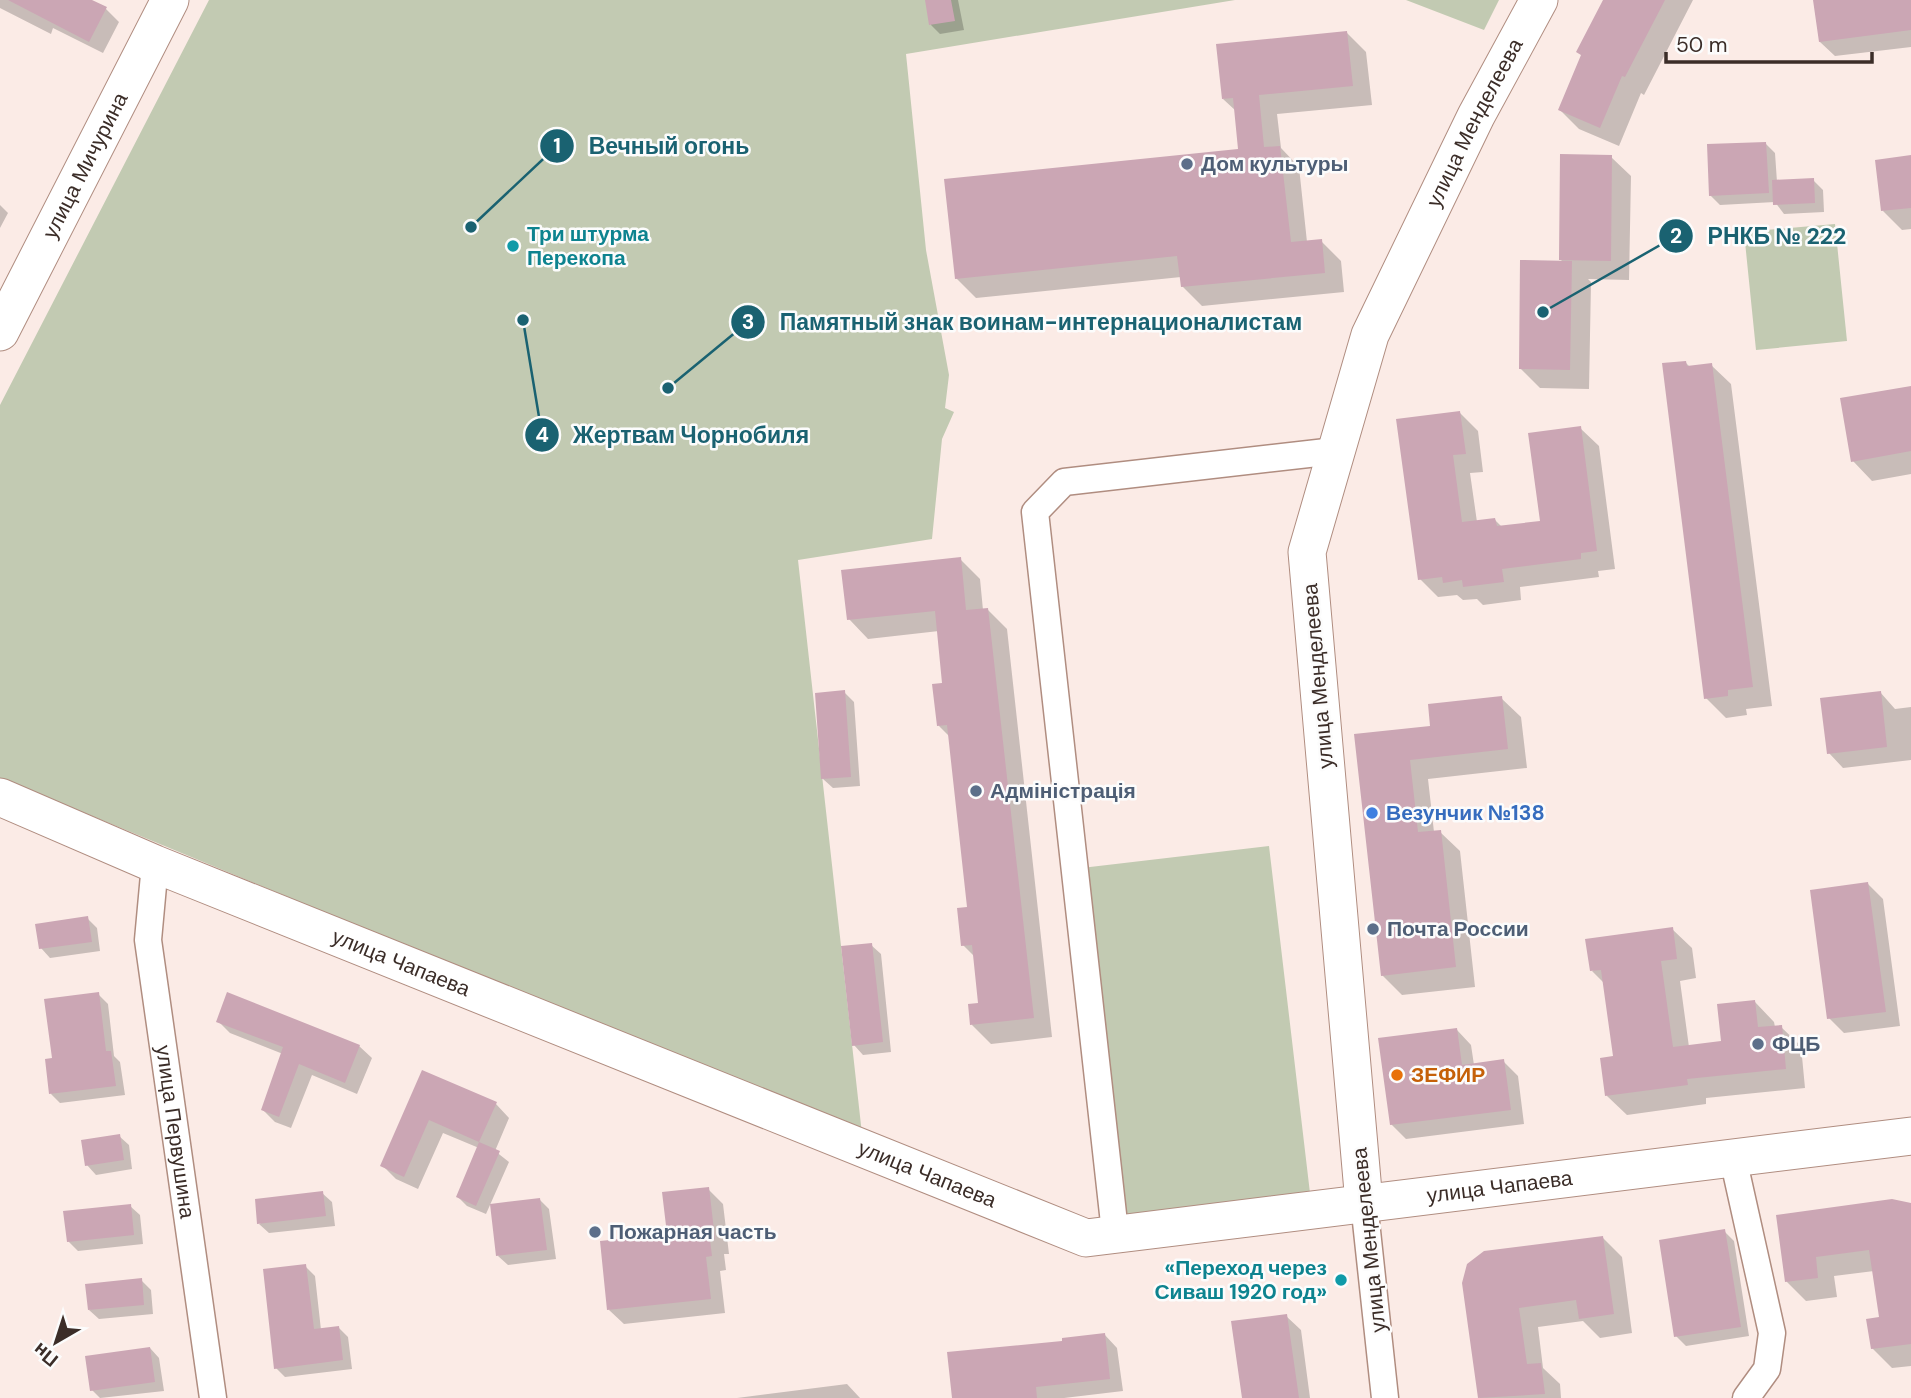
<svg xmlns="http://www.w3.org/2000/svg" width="1911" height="1398" viewBox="0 0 1911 1398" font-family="'DM Sans',sans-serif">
  <rect width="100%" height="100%" fill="#fbebe6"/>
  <!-- green -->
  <path fill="#c2cab2" d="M209,0H1235L906,54L926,250L949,375L945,408L954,412L942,439L932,539L798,560L862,1134L0,778V405Z
    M1406,0H1499L1484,30Z
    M1835,224L1847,341L1756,350L1744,232Z
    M1269,846L1312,1210L1115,1232L1073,869Z"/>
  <!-- shadow -->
  <path fill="#0003" d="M0,0H88L106,9L119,22L103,53L53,28L51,34L0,8Z
    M926,0H958L964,30L940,34L931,25Z
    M1605,0H1693L1644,95L1641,93L1619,146L1579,129L1560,110Z
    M1815,0H1911V47L1835,56L1820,42Z
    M1347,33L1366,52L1372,105L1277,114L1281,148L1299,167L1307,242L1321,241L1341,261L1344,292L1202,306L1182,286L1181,277L976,298L956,278L1240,151L1236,111L1223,99Z
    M1766,144L1775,153L1777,182L1813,180L1823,190L1824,212L1784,214L1775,202L1720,205L1710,195Z
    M1611,157L1631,176L1629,280L1588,279L1591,282L1589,389L1540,388L1520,368L1563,262L1560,259Z
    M1911,157V229L1902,230L1883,211Z
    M0,205L8,213L0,228Z
    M1685,362L1690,367L1711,365L1731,384L1772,706L1746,709L1747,715L1726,718L1706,698Z
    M1911,387V474L1872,481L1853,461Z
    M1460,413L1478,431L1483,472L1470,473L1477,522L1495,520L1502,527L1542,523L1580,428L1599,446L1615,569L1598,571L1599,577L1520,587L1521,600L1483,605L1477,599L1463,600L1457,595L1438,597L1420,579Z
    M960,559L980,579L983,610H988L1007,629L1052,1037L991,1044L972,1025L980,1004L975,957L963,945L969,908L950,737L939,726L944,685L939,631L868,639L849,619Z
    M844,692L854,702L860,786L833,788L823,779Z
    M1880,692L1895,709L1911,707V760L1843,768L1829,753Z
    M1501,698L1521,717L1527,768L1428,779L1434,832H1440L1460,851L1475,987L1402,995L1382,975L1356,735L1432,727Z
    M1868,884L1883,899L1900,1026L1844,1033L1829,1018Z
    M87,918L97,928L100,951L50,958L41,948Z
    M1672,929L1692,948L1696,978L1680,981L1689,1047L1723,1042L1755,1002L1774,1022L1775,1027H1781L1801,1046L1805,1088L1706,1098V1104L1627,1115L1607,1096L1615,1057L1605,984L1592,971Z
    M871,945L881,954L891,1052L863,1055L854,1045Z
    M98,994L108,1004L114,1056L120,1062L125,1095L60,1103L51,1094Z
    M218,1021L359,1046L372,1058L357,1094L312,1075L291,1128L275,1122L263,1110L283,1054L230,1033Z
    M1457,1030L1471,1045L1474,1065L1503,1061L1518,1076L1524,1124L1406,1139L1391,1124Z
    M422,1072L496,1104L509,1118L495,1151L509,1162L486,1214L467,1206L458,1197L479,1148L443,1133L418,1189L396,1179L382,1165Z
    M119,1136L129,1145L132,1169L96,1175L87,1165Z
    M708,1189L723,1204L729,1254H724L726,1270L720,1271L725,1313L624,1324L609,1310Z
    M322,1193L332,1202L335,1226L269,1233L259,1224Z
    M540,1200L549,1209L556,1259L508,1265L498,1256Z
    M130,1206L140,1215L143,1244L78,1251L68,1241Z
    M1911,1206V1366L1892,1368L1872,1348L1881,1319L1874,1271L1834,1276L1837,1297L1806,1301L1787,1282L1778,1216Z
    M1724,1231L1734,1241L1749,1336L1686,1346L1676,1336Z
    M1602,1237L1622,1257L1632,1333L1600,1338L1583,1321L1538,1327L1543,1368L1560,1384L1561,1398H1480L1464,1284Z
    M305,1266L315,1276L321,1330L338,1327L348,1337L352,1369L285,1377L276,1368Z
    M141,1280L151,1290L153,1314L99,1319L89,1310Z
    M1286,1316L1301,1330L1310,1398H1243Z
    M1104,1334L1117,1348L1123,1391L1064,1398H953L1064,1342Z
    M150,1348L159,1358L164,1391L100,1398L92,1390Z
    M847,1384L860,1398H737Z"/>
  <!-- building -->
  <path fill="#cba6b4" d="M8,0H92L107,7L89,42Z
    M925,0H951L955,21L929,25Z
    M1603,0H1665L1625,77L1622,76L1600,128L1558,110L1581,55L1576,52Z
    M1813,0H1911V30L1819,42Z
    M1347,31L1353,86L1259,95L1264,147L1280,146L1291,242L1322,239L1325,273L1181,287L1177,256L955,279L944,179L1238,149L1233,98L1222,99L1216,44Z
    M1766,142L1769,193L1709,196L1707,144Z
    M1560,154L1612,155L1611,261L1559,260Z
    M1911,155V208L1881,211L1875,160Z
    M1814,178L1815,203L1773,205L1772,180Z
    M1520,260L1572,261L1570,370L1519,369Z
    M1686,361L1687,366L1712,363L1753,687L1728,690V696L1704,699L1662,363Z
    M1911,386V451L1851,462L1840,398Z
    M1460,411L1466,454L1453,455L1462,522L1495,518L1497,526L1540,521L1528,433L1581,426L1597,551L1581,553V559L1502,569L1504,582L1463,587L1462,580L1443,583L1442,577L1418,580L1396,419Z
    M961,557L966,610L988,608L1034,1018L970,1025L968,1004L978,1003L972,945L961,946L957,908L967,907L947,725L937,726L932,684L942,683L935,611L847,620L841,570Z
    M845,690L851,777L821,779L815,693Z
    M1881,691L1887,747L1827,754L1820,698Z
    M1502,696L1508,749L1410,760L1418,832L1441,830L1456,967L1381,976L1354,734L1430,726L1428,704Z
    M1868,882L1886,1012L1827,1019L1810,890Z
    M88,916L92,942L39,949L35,924Z
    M1673,927L1677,959L1661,961L1673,1047L1721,1041L1717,1004L1755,1000L1758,1027L1782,1025L1786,1069L1687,1079L1688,1085L1605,1096L1600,1058L1613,1056L1601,970L1590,971L1585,939Z
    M872,943L883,1042L852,1046L841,946Z
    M99,992L106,1051H111L116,1086L49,1094L45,1059L52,1058L44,999Z
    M227,992L360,1045L345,1083L299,1064L279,1117L261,1110L283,1047L216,1022Z
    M1457,1028L1462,1065L1504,1059L1511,1110L1390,1125L1378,1038Z
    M422,1070L497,1102L479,1142L429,1120L404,1177L380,1166Z
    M120,1134L124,1160L85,1166L81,1140Z
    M479,1142L500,1151L476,1206L456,1197Z
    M709,1187L715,1239L710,1240L712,1256L706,1257L711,1299L607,1310L600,1241L667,1234L662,1192Z
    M323,1191L326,1216L257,1224L255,1199Z
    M540,1198L547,1250L496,1256L490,1204Z
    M1892,1199L1911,1203V1344L1871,1349L1866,1319L1879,1317L1869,1250L1816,1257L1818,1278L1785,1282L1776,1215Z
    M131,1204L134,1235L67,1242L63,1211Z
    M1725,1229L1741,1327L1674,1337L1659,1240Z
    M1603,1236L1614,1314L1579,1319L1576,1300L1519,1308L1527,1364L1541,1363L1545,1394L1478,1398L1462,1283L1467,1264L1484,1251Z
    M306,1264L314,1329L339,1326L343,1360L274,1369L263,1269Z
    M142,1278L144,1305L88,1310L85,1284Z
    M1287,1314L1299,1398H1242L1231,1321Z
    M1105,1333L1110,1379L1036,1387L1037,1398H952L947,1352L1062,1341V1338Z
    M150,1347L155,1382L90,1391L85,1356Z"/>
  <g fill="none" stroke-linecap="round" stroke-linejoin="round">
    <!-- street casing -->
    <g stroke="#b08d80" stroke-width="29">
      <g id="street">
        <path id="s1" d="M155,864L148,940L213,1398"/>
        <path d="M1733,1158L1772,1333L1767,1369L1746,1398"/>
        <path d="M1364,1203L1385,1398"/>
        <path d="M1115,1232L1035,512L1064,482L1335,451"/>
      </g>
    </g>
    <!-- secondary casing -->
    <g stroke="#b08d80" stroke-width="39">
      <g id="secondary">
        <path id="s2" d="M0,332L170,0"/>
        <path id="s3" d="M0,797L155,864L1086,1238L1911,1136"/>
        <path id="s4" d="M1364,1203L1307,552L1370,335L1476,116L1539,0"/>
      </g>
    </g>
    <!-- street -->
    <use href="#street" stroke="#fff" stroke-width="26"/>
    <!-- secondary -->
    <use href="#secondary" stroke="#fff" stroke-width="37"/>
  </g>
  <!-- markers -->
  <g fill="#5c6f8a" stroke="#fcfcfc" stroke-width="2.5">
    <circle cx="1187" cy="164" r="7"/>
    <circle cx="976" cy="791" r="7"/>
    <circle cx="1373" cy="929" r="7"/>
    <circle cx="1758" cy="1044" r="7"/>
    <circle cx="595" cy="1232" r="7"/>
  </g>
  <g fill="#0f9aa8" stroke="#fcfcfc" stroke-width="2.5">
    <circle cx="513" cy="246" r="7"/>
    <circle cx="1341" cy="1280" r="7"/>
  </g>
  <circle fill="#3f7fe0" stroke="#fcfcfc" stroke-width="2.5" cx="1372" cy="813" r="7"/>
  <circle fill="#e8710a" stroke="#fcfcfc" stroke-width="2.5" cx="1397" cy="1075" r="7"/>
  <g text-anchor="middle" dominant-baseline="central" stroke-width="5" stroke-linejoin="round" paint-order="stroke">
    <!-- street labels -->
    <g font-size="21" fill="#3b2d28" stroke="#fcfcfc">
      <text stroke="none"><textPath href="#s4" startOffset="1116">улица Менделеева</textPath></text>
      <text stroke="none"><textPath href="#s2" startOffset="187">улица Мичурина</textPath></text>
      <text transform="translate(1318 676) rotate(-95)">улица Менделеева</text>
      <text stroke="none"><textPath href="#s3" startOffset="434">улица Чапаева</textPath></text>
      <text stroke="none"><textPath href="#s1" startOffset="270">улица Первушина</textPath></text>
      <text stroke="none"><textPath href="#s3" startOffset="1001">улица Чапаева</textPath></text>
      <text stroke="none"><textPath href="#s3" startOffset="1589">улица Чапаева</textPath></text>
      <text transform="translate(1369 1240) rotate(-96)">улица Менделеева</text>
    </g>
    <!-- service labels -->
    <g font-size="21" font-weight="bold" fill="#4e5e75" stroke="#fcfcfc" text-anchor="start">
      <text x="1201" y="164">Дом культуры</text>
      <text x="990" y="791">Адміністрація</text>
      <text x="1387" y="929">Почта России</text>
      <text x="1772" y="1044">ФЦБ</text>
      <text x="609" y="1232">Пожарная часть</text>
    </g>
    <!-- culture labels -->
    <g font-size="21" font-weight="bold" fill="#0d838f" stroke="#fcfcfc" text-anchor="start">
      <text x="527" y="234">Три штурма<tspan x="527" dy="24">Перекопа</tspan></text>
      <text x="1327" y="1268" text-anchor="end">«Переход через<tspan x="1327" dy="24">Сиваш 1920 год»</tspan></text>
    </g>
    <!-- shop labels -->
    <g font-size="21" font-weight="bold" fill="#366cbe" stroke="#fcfcfc" text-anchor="start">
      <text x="1386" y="813">Везунчик №138</text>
    </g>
    <!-- food labels -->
    <g font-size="21" font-weight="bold" fill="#c56008" stroke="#fcfcfc" text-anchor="start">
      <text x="1411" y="1075">ЗЕФИР</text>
    </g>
  </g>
  <!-- callouts -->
  <path fill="none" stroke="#1a6271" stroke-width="2.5" d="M471 227L557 146M1543 312L1676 236M668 388L748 322M523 320L542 435"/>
  <g fill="#1a6271" stroke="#fcfcfc" stroke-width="2.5">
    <circle cx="471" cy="227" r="7"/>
    <circle cx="1543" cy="312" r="7"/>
    <circle cx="668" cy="388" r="7"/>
    <circle cx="523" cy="320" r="7"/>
    <circle cx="557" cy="146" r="18"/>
    <circle cx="1676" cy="236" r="18"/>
    <circle cx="748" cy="322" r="18"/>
    <circle cx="542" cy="435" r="18"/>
  </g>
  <g font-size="21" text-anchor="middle" font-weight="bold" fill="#fff">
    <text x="557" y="153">1</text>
    <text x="1676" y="243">2</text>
    <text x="748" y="329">3</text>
    <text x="542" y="442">4</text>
  </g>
  <g font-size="23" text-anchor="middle" font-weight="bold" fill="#1a6271" stroke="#fcfcfc" stroke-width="5" stroke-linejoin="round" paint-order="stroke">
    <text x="669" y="154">Вечный огонь</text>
    <text x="1777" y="244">РНКБ № 222</text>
    <text x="1041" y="330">Памятный знак воинам-интернационалистам</text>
    <text x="691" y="443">Жертвам Чорнобиля</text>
  </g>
  <!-- north arrow -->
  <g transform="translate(56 1342) rotate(219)" stroke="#fcfcfc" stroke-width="5" paint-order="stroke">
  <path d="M0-5L12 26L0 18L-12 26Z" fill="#3b2d28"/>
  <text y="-10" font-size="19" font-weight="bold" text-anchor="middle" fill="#3b2d28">Пн</text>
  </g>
  <!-- scale -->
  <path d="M1666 52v10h206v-10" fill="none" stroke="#3b2d28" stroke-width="3.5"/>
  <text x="1676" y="52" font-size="21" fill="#3b2d28" stroke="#fcfcfc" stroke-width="5" paint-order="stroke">50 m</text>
</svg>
